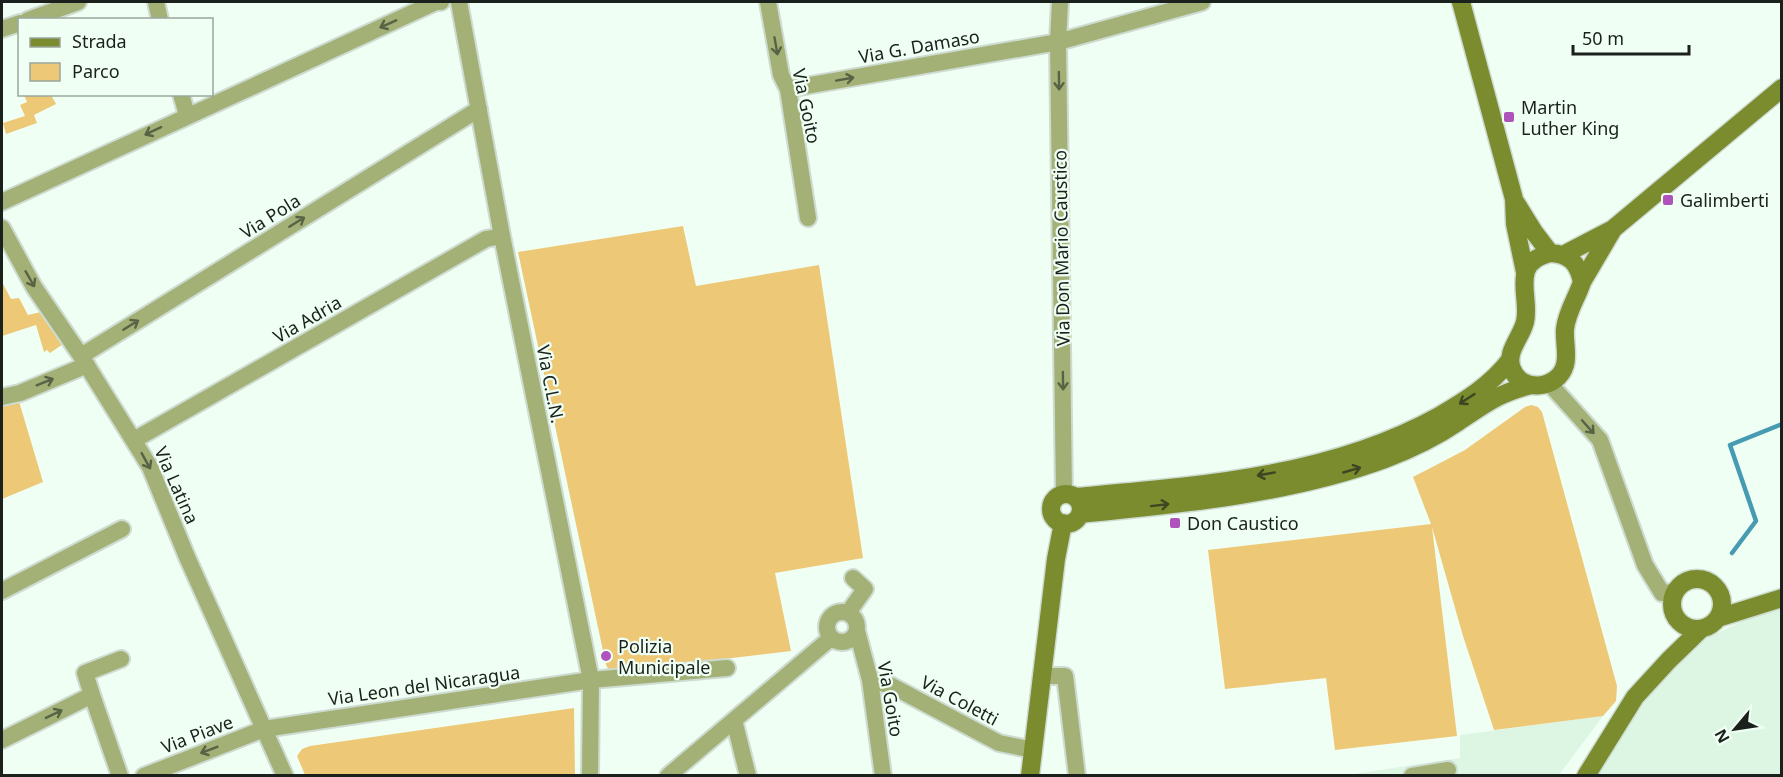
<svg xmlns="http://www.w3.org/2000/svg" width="1783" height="777" viewBox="0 0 1783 777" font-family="'Noto Sans',sans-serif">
  <rect width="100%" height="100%" fill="#f0fff3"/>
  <!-- built -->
  <path fill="#dcf6e3" d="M1781,607V775L1593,776L1653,684L1677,662L1707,638L1747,619Z
    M1603,716L1559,775L1340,776L1460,758V735Z"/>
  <!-- green -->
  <path fill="#edc877" d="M24,95H51L56,104L34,115L37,123L6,134L3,123L25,116L20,105L27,102Z
    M683,226L696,286L819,265L863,558L775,573L791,651L614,672L609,670L606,665L518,252Z
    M2,282L11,299L19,298L28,315L41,312L63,344L50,353L47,350L44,352L36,325L2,336Z
    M18,398L43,482L2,499V403Z
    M1531,405L1538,407L1542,412L1617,686L1616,701L1603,716L1494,730L1463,636L1432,527L1457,736L1335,750L1326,678L1225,689L1208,550L1431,524L1413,477L1465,450L1525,407Z
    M574,708L575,775H305L297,756L302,749L310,746Z"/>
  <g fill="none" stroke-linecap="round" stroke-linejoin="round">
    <!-- stream -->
    <path stroke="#469bb2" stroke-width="4.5" d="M1732,553L1756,521L1730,445L1782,424"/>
    <!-- street casing -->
    <g stroke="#cedbd1" stroke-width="20">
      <path id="street" d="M156,2L160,20
        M459,2L502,236L591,680L590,776
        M768,2L781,75L788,89L808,218
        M1060,2L1058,42L1064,494
        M28,20L78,2
        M2,29L20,23
        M788,89L1058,42L1202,2
        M181,94L187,115
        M2,202L436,2H441
        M2,228L34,287L81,356L150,467L187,557L285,776
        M81,356L479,109
        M1549,383L1600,440L1645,565L1662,593L1674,592
        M2,397L20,393L87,365
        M134,440L486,239L502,236
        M2,591L122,529
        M827 627a15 15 0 1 1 30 0a15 15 0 1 1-30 0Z
        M848,613L865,589L853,578
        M857,631L870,680L883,776
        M1042,676H1065L1077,776
        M870,680L892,686L999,743L1033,750
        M92,695L85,673L121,659
        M734,720L748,776
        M2,740L92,695L120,776
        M144,776L264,729L591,680L727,668
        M668,776L831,638
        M1412,776L1448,770"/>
    </g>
    <!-- secondary casing -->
    <g stroke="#cedbd1" stroke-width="21">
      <path id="secondary" d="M1461,2L1514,199L1515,224L1525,272
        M1516,203L1534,232L1550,253
        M1550,253C1570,254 1578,263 1582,282C1577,298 1567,311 1565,329C1564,341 1568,354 1565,365C1558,390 1521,393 1512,369C1505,352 1521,338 1525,322C1529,305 1521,287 1526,271C1530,260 1540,256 1550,253Z
        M1563,255L1613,229L1782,88
        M1582,282L1612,231
        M1051 509a15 15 0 1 1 30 0a15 15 0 1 1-30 0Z
        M1075,497C1198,486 1329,477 1439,416C1465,401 1491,385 1510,360
        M1080,514C1181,504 1290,494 1385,459C1411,449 1436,437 1458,422C1487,403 1497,394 1531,385
        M1672 604a25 25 0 1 1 50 0a25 25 0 1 1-50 0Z
        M1718,618L1782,598
        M1030,776L1056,559L1063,523
        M1586,776L1635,697L1669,660L1701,629"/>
    </g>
    <!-- street -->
    <use href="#street" stroke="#a3b177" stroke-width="16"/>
    <!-- secondary -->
    <use href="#secondary" stroke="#7b8c2e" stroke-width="18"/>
  </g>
  <!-- one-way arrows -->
  <defs><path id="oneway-shaft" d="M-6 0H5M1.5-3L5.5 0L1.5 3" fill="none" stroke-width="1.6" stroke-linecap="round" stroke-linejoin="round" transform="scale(1.5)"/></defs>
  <g stroke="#586245">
    <use href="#oneway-shaft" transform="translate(388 24) rotate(156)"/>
    <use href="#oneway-shaft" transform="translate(776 46) rotate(80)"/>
    <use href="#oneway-shaft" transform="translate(845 79) rotate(-10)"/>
    <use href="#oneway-shaft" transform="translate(1059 81) rotate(89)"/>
    <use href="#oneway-shaft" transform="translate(153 131) rotate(155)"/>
    <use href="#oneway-shaft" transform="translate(297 222) rotate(-32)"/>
    <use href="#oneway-shaft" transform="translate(30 279) rotate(60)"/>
    <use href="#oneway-shaft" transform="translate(131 325) rotate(-32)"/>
    <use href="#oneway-shaft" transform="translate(1063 381) rotate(89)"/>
    <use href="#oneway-shaft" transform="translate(45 382) rotate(-22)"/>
    <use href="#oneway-shaft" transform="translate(1588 427) rotate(48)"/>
    <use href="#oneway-shaft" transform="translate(146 461) rotate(61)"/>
    <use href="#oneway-shaft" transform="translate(54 714) rotate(-26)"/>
    <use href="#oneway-shaft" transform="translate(209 750) rotate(159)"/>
  </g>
  <g stroke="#3c4622">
    <use href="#oneway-shaft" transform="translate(1467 399) rotate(147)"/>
    <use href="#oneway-shaft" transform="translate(1352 470) rotate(-16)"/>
    <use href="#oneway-shaft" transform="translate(1266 474) rotate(170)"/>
    <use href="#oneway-shaft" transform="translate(1160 505) rotate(-7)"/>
  </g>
  <!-- markers -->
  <g fill="#b052bb" stroke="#f0fff3" stroke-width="2">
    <rect x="1503" y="111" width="12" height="12" rx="3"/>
    <rect x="1662" y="194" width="12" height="12" rx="3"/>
    <rect x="1169" y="517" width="12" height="12" rx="3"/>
    <circle cx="606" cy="656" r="6"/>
  </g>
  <g text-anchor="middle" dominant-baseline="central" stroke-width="4.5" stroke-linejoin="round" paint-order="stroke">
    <!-- street labels -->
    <g font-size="18" fill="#1a211c" stroke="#f0fff3">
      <text transform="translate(919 46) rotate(-10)">Via G. Damaso</text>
      <text transform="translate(807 106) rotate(78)">Via Goito</text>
      <text transform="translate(270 216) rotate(-32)">Via Pola</text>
      <text transform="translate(1061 248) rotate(-91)">Via Don Mario Caustico</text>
      <text transform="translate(307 319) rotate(-30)">Via Adria</text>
      <text transform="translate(551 384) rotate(79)">Via C.L.N.</text>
      <text transform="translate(177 485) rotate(66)">Via Latina</text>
      <text transform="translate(424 685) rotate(-8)">Via Leon del Nicaragua</text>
      <text transform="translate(891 699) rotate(80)">Via Goito</text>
      <text transform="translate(960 700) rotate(28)">Via Coletti</text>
      <text transform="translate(197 734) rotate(-21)">Via Piave</text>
    </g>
    <!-- poi labels -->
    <g font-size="18" fill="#1a211c" stroke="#f0fff3" text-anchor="start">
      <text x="1521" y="107">Martin<tspan x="1521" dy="21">Luther King</tspan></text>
      <text x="1680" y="200">Galimberti</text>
      <text x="1187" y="523">Don Caustico</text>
      <text x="618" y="646">Polizia<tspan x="618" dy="21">Municipale</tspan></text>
    </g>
  </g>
  <!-- border -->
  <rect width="1783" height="777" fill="none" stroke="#1a211c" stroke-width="6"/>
  <!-- legend -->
  <rect x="18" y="18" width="195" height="78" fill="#f0fff3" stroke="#9aa69d" stroke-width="1.5"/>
  <rect x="30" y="38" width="30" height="9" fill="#7b8c2e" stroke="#9aa69d" stroke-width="1.5"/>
  <text x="72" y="48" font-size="18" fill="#1a211c">Strada</text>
  <rect x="30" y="63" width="30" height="18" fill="#edc877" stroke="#9aa69d" stroke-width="1.5"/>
  <text x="72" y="78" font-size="18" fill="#1a211c">Parco</text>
  <!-- north arrow -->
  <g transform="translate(1735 729) rotate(241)" stroke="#f0fff3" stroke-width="4.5" paint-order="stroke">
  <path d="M0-4.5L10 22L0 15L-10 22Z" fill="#1a211c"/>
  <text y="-9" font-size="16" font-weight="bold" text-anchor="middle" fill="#1a211c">N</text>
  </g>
  <!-- scale -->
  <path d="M1573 45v9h116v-9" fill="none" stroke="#1a211c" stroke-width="3"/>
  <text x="1582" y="45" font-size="18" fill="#1a211c" stroke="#f0fff3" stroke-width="4.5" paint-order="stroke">50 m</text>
</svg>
